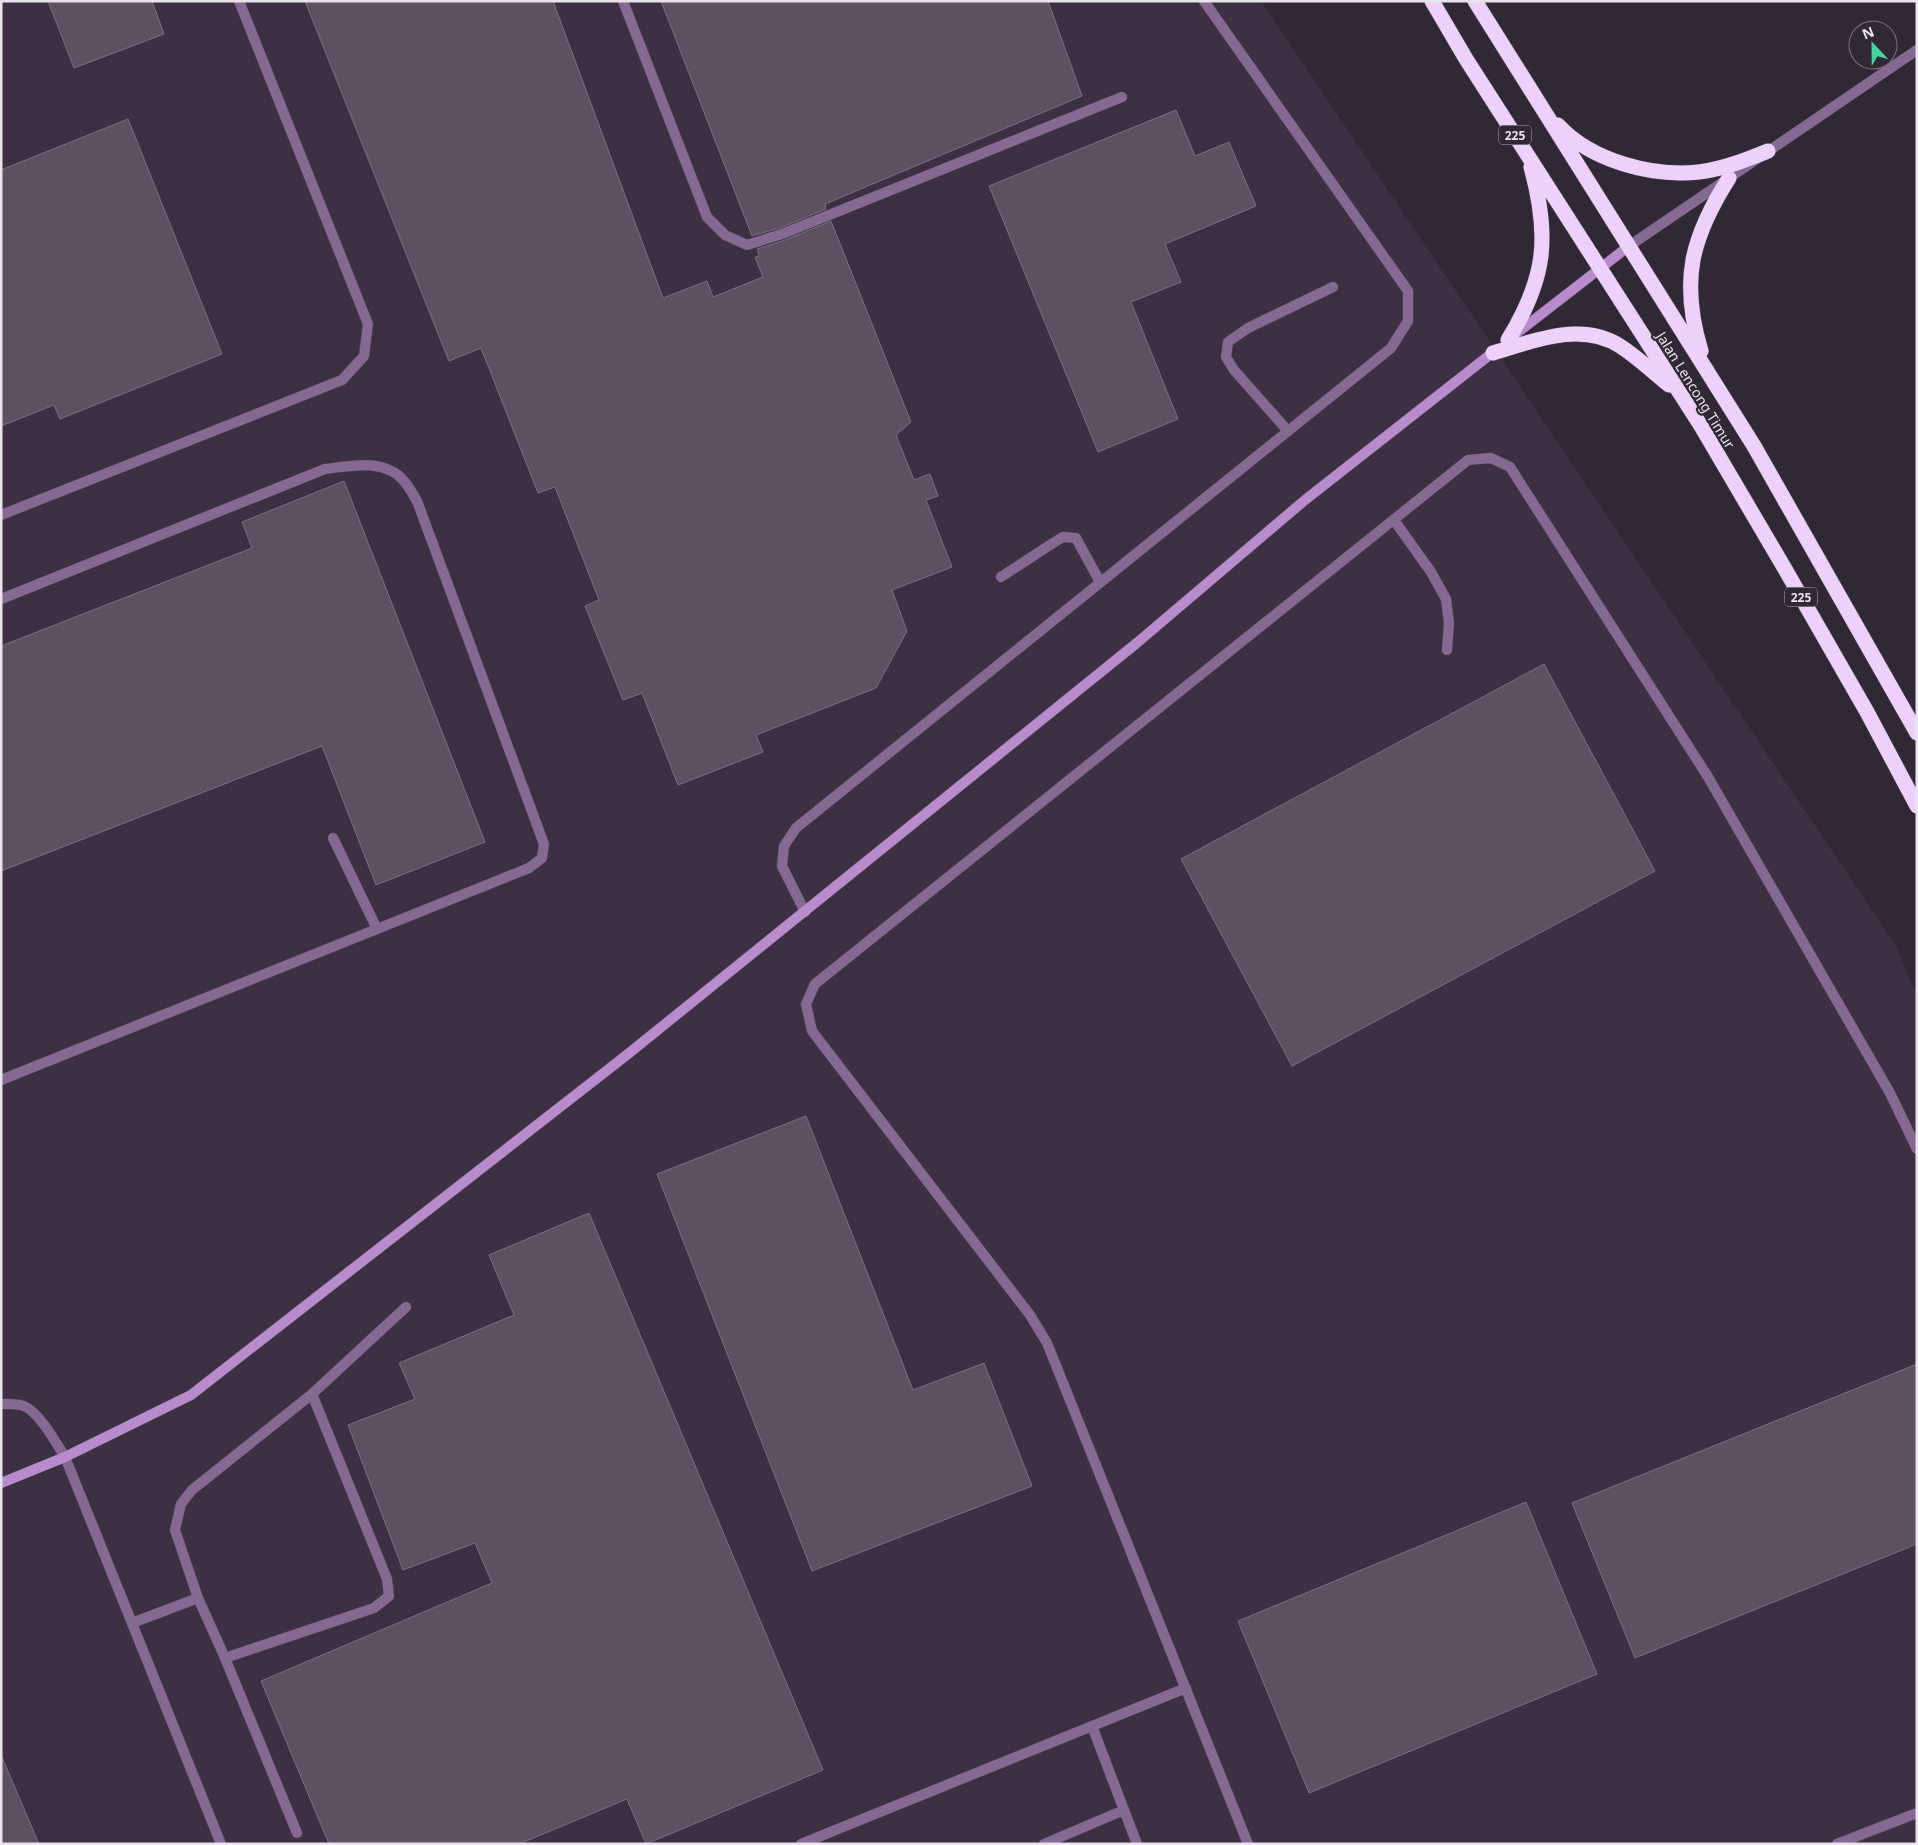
<svg xmlns="http://www.w3.org/2000/svg" width="1918" height="1845" viewBox="0 0 1918 1845" font-family="'Noto Sans',sans-serif">
  <rect width="100%" height="100%" fill="#312836"/>
  <!-- built -->
  <path fill="#3d3043" d="M1,1H1261L1896,946L1917,996V1844H1Z"/>
  <!-- building -->
  <path fill="#5c5161" stroke="#7a6f80" d="M48,1H152L164,34L74,68Z
    M305,1H553L663,298L707,281L713,297L763,277L755,257L759,256L757,249L785,240L831,221L911,422L896,435L914,480L930,474L938,496L926,500L952,567L892,590L907,631L876,688L756,735L763,752L678,785L642,693L623,700L585,606L599,600L555,487L538,493L481,348L449,361Z
    M661,1H1048L1082,96L825,204L826,209L780,228L752,236Z
    M1176,110L1195,156L1229,142L1256,206L1165,244L1181,282L1131,302L1178,419L1098,452L989,186Z
    M128,119L222,354L60,419L54,405L1,426V170Z
    M344,481L485,842L376,885L322,746L1,871V646L252,548L242,522Z
    M1544,664L1655,871L1292,1066L1181,859Z
    M806,1116L913,1390L984,1363L1032,1486L812,1571L657,1174Z
    M589,1213L823,1770L646,1844L627,1799L519,1844H329L261,1681L492,1583L475,1543L403,1570L348,1425L415,1399L399,1363L514,1315L489,1255Z
    M1917,1364V1544L1635,1658L1572,1503Z
    M1526,1502L1597,1674L1309,1793L1238,1621Z
    M1,1755L39,1844H1Z"/>
  <g fill="none" stroke-linecap="round" stroke-linejoin="round">
    <!-- lane casing -->
    <g stroke="#4e4653" stroke-width="11">
      <path id="lane" d="M623,1L707,217L725,235L747,245L782,234L1122,97
        M1288,431L1234,370L1226,357L1228,342L1248,328L1333,287
        M1394,520L1431,572L1446,599L1449,623L1447,650
        M1001,577L1053,543L1063,537L1076,538L1100,582
        M1,599L325,469C350,466 385,458 404,481C409,487 413,494 417,501L544,844L542,858L529,868L1,1080
        M333,838L377,929
        M1,1404C9,1404 17,1403 24,1406C40,1413 56,1443 65,1457
        M198,1598L225,1658L297,1833
        M132,1623L198,1598L175,1530L181,1504L192,1490L312,1394L406,1307
        M225,1658L374,1608L389,1596L387,1579L312,1394
        M1124,1810L1137,1844
        M1044,1844L1124,1810L1092,1726
        M1837,1844L1917,1813"/>
    </g>
    <!-- street casing -->
    <g stroke="#4e4653" stroke-width="11">
      <path id="street" d="M1629,246L1917,50
        M1,515L342,380L364,356L368,324L239,1
        M805,912L782,866L784,846L796,828L1391,348L1408,321V291L1204,1
        M65,1457L221,1844
        M801,1844L1186,1688
        M1248,1844L1047,1343L1030,1315L812,1031L806,1004L815,984L1468,460L1491,458L1510,467L1708,777L1890,1093L1917,1149"/>
    </g>
    <!-- secondary casing -->
    <g stroke="#4e4653" stroke-width="11">
      <path id="secondary" d="M1513,336L1629,246
        M1,1483L65,1457L191,1395L628,1054L1138,642L1305,500L1496,350"/>
    </g>
    <!-- highway casing -->
    <g stroke="#4e4653" stroke-width="16">
      <path id="highway" d="M1432,1L1466,59L1701,426L1785,569L1867,712L1917,806
        M1475,1L1754,446L1917,733
        M1558,125C1591,161 1652,177 1699,172C1723,169 1746,160 1768,151
        M1508,340C1546,278 1550,237 1531,167
        M1701,351C1680,281 1691,238 1729,178
        M1493,353C1533,341 1581,321 1620,346C1637,357 1653,372 1669,385"/>
    </g>
    <!-- lane -->
    <use href="#lane" stroke="#856992" stroke-width="10"/>
    <!-- street -->
    <use href="#street" stroke="#856992" stroke-width="10"/>
    <!-- secondary -->
    <use href="#secondary" stroke="#b88bcd" stroke-width="10"/>
    <!-- highway -->
    <use href="#highway" stroke="#edd1fa" stroke-width="15"/>
  </g>
  <g text-anchor="middle" dominant-baseline="central" stroke-width="4.5" stroke-linejoin="round" paint-order="stroke">
    <!-- shield labels -->
    <g fill="#312836" stroke="#b2abb6" stroke-width="1">
      <rect x="1499" y="125.5" width="32" height="19" rx="4"/>
      <rect x="1785" y="587.5" width="32" height="19" rx="4"/>
    </g>
    <g font-size="12" font-weight="bold" fill="#e9e3ed">
      <text x="1515" y="135">225</text>
      <text x="1801" y="597">225</text>
    </g>
    <!-- street labels -->
    <g font-size="14" fill="#e9e3ed" stroke="#312836">
      <text transform="translate(1696 390) rotate(58)">Jalan Lencong Timur</text>
    </g>
  </g>
  <!-- border -->
  <rect width="1918" height="1845" fill="none" stroke="#e9e3ed" stroke-width="5"/>
  <!-- north arrow -->
  <g transform="translate(1873 45) rotate(338)"><circle r="24" fill="#312836" stroke="#7b737f"/>
  <path d="M0-4L9 19L0 12L-9 19Z" fill="#43d4a0"/>
  <text y="-8" font-size="14" font-weight="bold" text-anchor="middle" fill="#e9e3ed">N</text>
  </g>
</svg>
